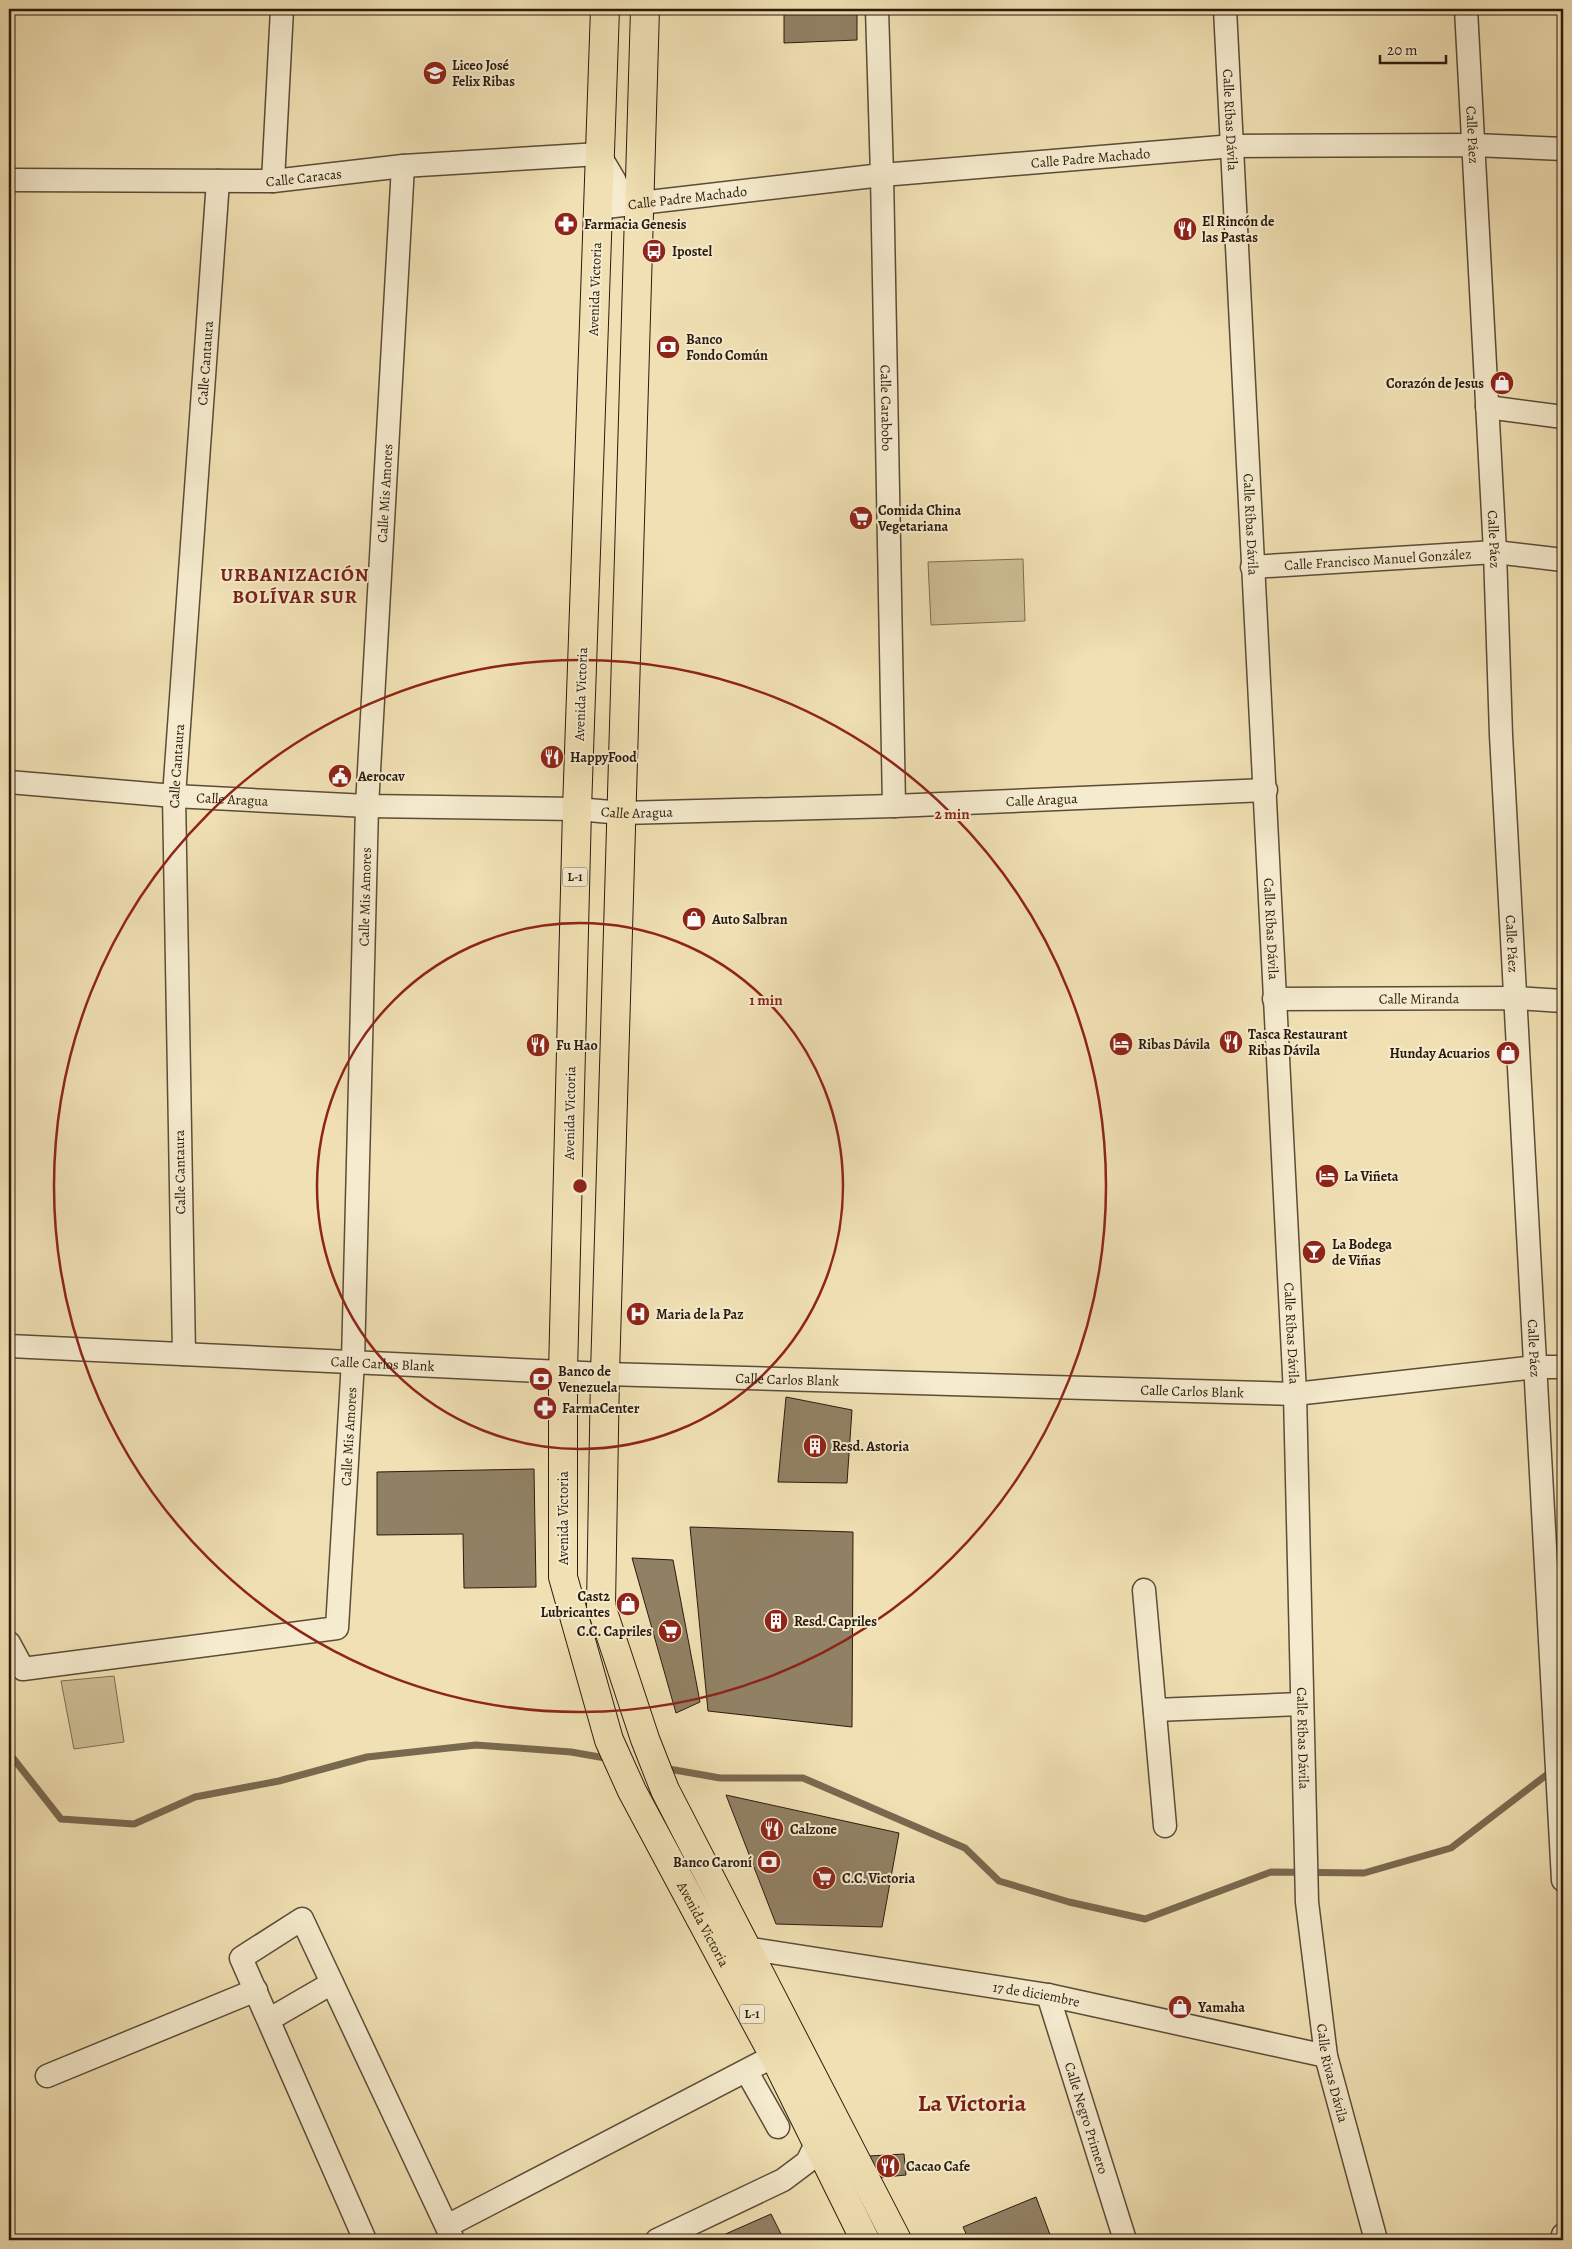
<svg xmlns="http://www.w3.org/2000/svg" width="1572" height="2249" viewBox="0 0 1572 2249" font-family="Alegreya,serif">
  <rect width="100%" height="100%" fill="#f0e0b3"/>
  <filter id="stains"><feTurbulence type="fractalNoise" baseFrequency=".004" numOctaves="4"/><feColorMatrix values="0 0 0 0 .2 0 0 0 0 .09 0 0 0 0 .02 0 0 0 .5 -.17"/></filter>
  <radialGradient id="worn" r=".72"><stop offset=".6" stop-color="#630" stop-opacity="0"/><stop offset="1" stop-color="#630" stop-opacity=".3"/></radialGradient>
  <!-- park -->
  <path fill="#cebf97" stroke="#7c6d52" d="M1023,559L1025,621L931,625L928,562Z
    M114,1676L124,1742L74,1749L61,1681Z"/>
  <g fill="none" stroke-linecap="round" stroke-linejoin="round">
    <!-- stream -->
    <path stroke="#79694f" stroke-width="7" d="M9,1753L61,1819L134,1824L195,1797L279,1781L367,1757L476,1745L571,1752L611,1759
      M663,1768L720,1778H803L965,1848L999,1881L1069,1902L1145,1919L1271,1872L1364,1873L1451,1848L1553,1770"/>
  </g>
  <!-- building -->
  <path fill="#918164" stroke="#2a1b0e" d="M784,9H857V40L784,43Z
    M786,1397L852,1410L847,1483L778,1482Z
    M534,1469L536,1587L464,1588L463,1534L377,1535V1472Z
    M690,1527L853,1532L852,1727L708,1711Z
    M632,1558L673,1560L700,1702L676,1713Z
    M726,1795L899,1833L882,1927L776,1924Z
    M904,2154L906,2175L875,2178L869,2156Z
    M1036,2197L1052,2240H969L963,2227Z
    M771,2214L784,2240H712Z"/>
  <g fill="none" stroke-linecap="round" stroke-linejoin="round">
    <!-- minor casing -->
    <g stroke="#5c4c37" stroke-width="25">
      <g id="minor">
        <path id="s1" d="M877,9L882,175L894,806"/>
        <path id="s2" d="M1225,9L1295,1394L1307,1902L1326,2056L1376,2240"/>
        <path id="s3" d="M1466,9L1495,552L1501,735L1563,1880"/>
        <path id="s4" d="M9,180L273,181L403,166L599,154L615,181L620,205"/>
        <path d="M273,181L282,9"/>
        <path id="s5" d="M597,208L882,175L1233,146L1474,145L1563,149"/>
        <path d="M1487,407L1563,417"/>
        <path id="s6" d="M1252,567L1495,552L1563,560"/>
        <path id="s7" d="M9,782L174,796L367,806L577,809L622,813L894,806L1266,790"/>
        <path id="s8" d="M1274,999L1517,998L1563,1001"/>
        <path id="s9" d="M9,1346L605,1374L1295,1394L1536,1367H1563"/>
        <path id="s10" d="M184,1354L174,796L218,181"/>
        <path d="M1144,1590L1165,1826"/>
        <path id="s11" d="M9,1643L23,1669L337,1628L353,1361L367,806L403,166"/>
        <path d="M1155,1710L1301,1704"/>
        <path id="s12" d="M745,1948L1048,1995L1326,2056"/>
        <path id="s13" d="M1048,1995L1125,2240"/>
        <path d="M270,2019L332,1983"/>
        <path d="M747,2072L778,2127"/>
        <path d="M47,2076L256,1990"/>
        <path d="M447,2226L774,2056"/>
        <path d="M365,2240L241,1958L302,1919L453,2240"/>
        <path d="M657,2240L783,2180L807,2162L817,2142"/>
        <path d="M1562,2240L1563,2235"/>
      </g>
    </g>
    <!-- major casing -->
    <g stroke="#2a1b0e" stroke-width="30">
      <g id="major">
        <path id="s14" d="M605,9L577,809L563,1372V1577L609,1740L632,1791L774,2056L865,2240"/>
        <path d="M645,9L605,1374L601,1606L645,1739L665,1790L897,2240"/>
      </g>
    </g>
    <!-- minor -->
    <use href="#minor" stroke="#f5ebce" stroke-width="22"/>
    <!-- major -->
    <use href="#major" stroke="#f0e0b3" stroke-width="28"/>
  </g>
  <!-- distance rings -->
  <g fill="none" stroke="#8f2418" stroke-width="2.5">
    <circle cx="580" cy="1186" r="263"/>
    <circle cx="580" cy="1186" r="526"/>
  </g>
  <!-- icons -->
  <defs>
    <g id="school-disc" transform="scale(1.25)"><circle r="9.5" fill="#8f2418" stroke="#f5ebce"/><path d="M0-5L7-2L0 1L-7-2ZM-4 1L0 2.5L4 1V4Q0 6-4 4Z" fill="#fff"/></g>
    <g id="pharmacy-disc" transform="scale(1.25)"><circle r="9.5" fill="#8f2418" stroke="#f5ebce"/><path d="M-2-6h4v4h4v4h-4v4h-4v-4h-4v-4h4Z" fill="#fff"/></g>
    <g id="restaurant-disc" transform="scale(1.25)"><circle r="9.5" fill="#8f2418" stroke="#f5ebce"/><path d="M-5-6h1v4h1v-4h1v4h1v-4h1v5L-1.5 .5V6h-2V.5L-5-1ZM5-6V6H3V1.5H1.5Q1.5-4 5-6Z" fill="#fff"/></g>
    <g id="bus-disc" transform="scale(1.25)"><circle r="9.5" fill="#8f2418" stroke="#f5ebce"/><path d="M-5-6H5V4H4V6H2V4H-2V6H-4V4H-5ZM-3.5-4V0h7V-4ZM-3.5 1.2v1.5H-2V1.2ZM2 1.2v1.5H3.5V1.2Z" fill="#fff"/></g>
    <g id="bank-disc" transform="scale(1.25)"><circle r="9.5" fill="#8f2418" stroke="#f5ebce"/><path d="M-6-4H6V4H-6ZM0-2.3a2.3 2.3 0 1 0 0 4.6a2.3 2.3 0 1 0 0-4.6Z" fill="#fff"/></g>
    <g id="shop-disc" transform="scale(1.25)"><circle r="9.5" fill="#8f2418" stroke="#f5ebce"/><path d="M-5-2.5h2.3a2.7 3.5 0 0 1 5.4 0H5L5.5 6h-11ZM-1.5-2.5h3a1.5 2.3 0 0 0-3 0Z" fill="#fff"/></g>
    <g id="supermarket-disc" transform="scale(1.25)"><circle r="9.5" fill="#8f2418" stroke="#f5ebce"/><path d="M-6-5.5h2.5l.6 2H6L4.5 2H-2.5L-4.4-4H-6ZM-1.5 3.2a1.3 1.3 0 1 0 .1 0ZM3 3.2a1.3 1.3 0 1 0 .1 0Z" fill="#fff"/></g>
    <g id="civic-disc" transform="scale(1.25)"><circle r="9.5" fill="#8f2418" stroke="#f5ebce"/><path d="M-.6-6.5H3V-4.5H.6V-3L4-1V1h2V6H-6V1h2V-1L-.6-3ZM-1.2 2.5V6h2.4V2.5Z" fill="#fff"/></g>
    <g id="hotel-disc" transform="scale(1.25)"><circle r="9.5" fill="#8f2418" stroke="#f5ebce"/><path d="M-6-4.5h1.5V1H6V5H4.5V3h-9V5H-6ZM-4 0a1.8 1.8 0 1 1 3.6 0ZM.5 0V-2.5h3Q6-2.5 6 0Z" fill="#fff"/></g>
    <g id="bar-disc" transform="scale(1.25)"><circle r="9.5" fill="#8f2418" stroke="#f5ebce"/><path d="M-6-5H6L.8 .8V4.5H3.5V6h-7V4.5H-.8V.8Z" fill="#fff"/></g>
    <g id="hospital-disc" transform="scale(1.25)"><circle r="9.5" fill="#8f2418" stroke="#f5ebce"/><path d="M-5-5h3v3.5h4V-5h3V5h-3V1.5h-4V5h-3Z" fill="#fff"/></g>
    <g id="building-disc" transform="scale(1.25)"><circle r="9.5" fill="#8f2418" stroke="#f5ebce"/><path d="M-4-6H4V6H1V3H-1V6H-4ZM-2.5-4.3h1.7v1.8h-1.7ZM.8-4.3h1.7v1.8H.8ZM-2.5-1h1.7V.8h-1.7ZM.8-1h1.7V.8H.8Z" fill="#fff"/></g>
  </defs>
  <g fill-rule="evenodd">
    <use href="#school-disc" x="435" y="73"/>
    <use href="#pharmacy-disc" x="566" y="224"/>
    <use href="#restaurant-disc" x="1185" y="229"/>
    <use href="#bus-disc" x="654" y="251"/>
    <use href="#bank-disc" x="668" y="347"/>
    <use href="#shop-disc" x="1502" y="383"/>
    <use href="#supermarket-disc" x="861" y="518"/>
    <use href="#restaurant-disc" x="552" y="757"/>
    <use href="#civic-disc" x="340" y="776"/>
    <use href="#shop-disc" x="694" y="919"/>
    <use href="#restaurant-disc" x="1231" y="1042"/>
    <use href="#hotel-disc" x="1121" y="1044"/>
    <use href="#restaurant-disc" x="538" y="1045"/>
    <use href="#shop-disc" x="1508" y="1053"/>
    <use href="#hotel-disc" x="1327" y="1176"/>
    <use href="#bar-disc" x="1314" y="1252"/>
    <use href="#hospital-disc" x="638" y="1314"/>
    <use href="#bank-disc" x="541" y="1379"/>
    <use href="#pharmacy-disc" x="545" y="1408"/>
    <use href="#building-disc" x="815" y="1446"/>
    <use href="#shop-disc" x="628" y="1604"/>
    <use href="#building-disc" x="776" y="1621"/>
    <use href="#supermarket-disc" x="670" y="1631"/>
    <use href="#restaurant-disc" x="772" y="1829"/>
    <use href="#bank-disc" x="769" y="1862"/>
    <use href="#supermarket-disc" x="824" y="1878"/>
    <use href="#shop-disc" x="1180" y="2007"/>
    <use href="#restaurant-disc" x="888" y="2166"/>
  </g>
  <g text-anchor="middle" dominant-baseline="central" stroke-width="4" stroke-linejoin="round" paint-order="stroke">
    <!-- shield labels -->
    <g fill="#f5ebce" stroke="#675948" stroke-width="1">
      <rect x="562.5" y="867.5" width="25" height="19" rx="4"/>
      <rect x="739.5" y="2004.5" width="25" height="19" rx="4"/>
    </g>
    <g font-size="12" font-weight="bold" fill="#2a1b0e">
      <text x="575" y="877">L-1</text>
      <text x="752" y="2014">L-1</text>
    </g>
    <!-- poi labels -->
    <g font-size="14" font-weight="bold" fill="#2a1b0e" stroke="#f5ebce" text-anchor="start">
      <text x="452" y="65">Liceo José<tspan x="452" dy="16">Felix Ribas</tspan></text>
      <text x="1202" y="221">El Rincón de<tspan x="1202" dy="16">las Pastas</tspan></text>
      <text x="584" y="224">Farmacia Genesis</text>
      <text x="672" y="251">Ipostel</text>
      <text x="686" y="339">Banco<tspan x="686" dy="16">Fondo Común</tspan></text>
      <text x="1484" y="383" text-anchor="end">Corazón de Jesus</text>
      <text x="878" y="510">Comida China<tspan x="878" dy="16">Vegetariana</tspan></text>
      <text x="570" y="757">HappyFood</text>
      <text x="358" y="776">Aerocav</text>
      <text x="712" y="919">Auto Salbran</text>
      <text x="1248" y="1034">Tasca Restaurant<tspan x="1248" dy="16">Ribas Dávila</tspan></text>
      <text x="1138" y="1044">Ribas Dávila</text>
      <text x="556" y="1045">Fu Hao</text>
      <text x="1490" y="1053" text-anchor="end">Hunday Acuarios</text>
      <text x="1344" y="1176">La Viñeta</text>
      <text x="1332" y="1244">La Bodega<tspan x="1332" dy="16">de Viñas</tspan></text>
      <text x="656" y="1314">Maria de la Paz</text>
      <text x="558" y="1371">Banco de<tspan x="558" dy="16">Venezuela</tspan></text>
      <text x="562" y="1408">FarmaCenter</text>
      <text x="832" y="1446">Resd. Astoria</text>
      <text x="610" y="1596" text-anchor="end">Cast2<tspan x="610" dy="16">Lubricantes</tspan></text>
      <text x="794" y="1621">Resd. Capriles</text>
      <text x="652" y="1631" text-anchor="end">C.C. Capriles</text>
      <text x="790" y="1829">Calzone</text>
      <text x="752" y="1862" text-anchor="end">Banco Caroní</text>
      <text x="842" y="1878">C.C. Victoria</text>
      <text x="1198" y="2007">Yamaha</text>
      <text x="906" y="2166">Cacao Cafe</text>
    </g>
    <!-- street labels -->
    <g font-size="14" fill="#2a1b0e" stroke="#f5ebce">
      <text stroke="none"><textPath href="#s2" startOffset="111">Calle Ríbas Dávila</textPath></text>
      <text stroke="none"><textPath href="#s3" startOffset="126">Calle Páez</textPath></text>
      <text stroke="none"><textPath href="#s5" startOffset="496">Calle Padre Machado</textPath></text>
      <text stroke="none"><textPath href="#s4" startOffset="295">Calle Caracas</textPath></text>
      <text stroke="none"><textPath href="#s5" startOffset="91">Calle Padre Machado</textPath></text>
      <text transform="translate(595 289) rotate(-88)">Avenida Victoria</text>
      <text stroke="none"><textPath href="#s10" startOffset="992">Calle Cantaura</textPath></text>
      <text stroke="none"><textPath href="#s1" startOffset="399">Calle Carabobo</textPath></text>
      <text stroke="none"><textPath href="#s11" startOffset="1482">Calle Mis Amores</textPath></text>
      <text stroke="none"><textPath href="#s2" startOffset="516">Calle Ríbas Dávila</textPath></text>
      <text stroke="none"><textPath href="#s3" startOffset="531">Calle Páez</textPath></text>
      <text stroke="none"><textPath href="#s6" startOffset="126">Calle Francisco Manuel González</textPath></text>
      <text transform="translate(581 694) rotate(-88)">Avenida Victoria</text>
      <text stroke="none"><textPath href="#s10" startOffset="588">Calle Cantaura</textPath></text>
      <text stroke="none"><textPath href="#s7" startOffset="224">Calle Aragua</textPath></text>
      <text stroke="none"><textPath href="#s7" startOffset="1034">Calle Aragua</textPath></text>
      <text stroke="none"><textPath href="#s7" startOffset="629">Calle Aragua</textPath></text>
      <text stroke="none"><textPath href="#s11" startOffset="1078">Calle Mis Amores</textPath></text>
      <text stroke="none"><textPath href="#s2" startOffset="921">Calle Ríbas Dávila</textPath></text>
      <text stroke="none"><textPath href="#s3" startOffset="936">Calle Páez</textPath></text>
      <text stroke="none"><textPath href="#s8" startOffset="145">Calle Miranda</textPath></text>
      <text transform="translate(570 1113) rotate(-89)">Avenida Victoria</text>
      <text transform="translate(180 1172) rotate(-91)">Calle Cantaura</text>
      <text stroke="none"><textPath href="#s2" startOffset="1326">Calle Ríbas Dávila</textPath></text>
      <text stroke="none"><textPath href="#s3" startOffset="1341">Calle Páez</textPath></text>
      <text stroke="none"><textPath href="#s9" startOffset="374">Calle Carlos Blank</textPath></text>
      <text stroke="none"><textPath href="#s9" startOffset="779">Calle Carlos Blank</textPath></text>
      <text stroke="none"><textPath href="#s9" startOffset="1184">Calle Carlos Blank</textPath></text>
      <text stroke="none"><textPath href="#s11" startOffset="538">Calle Mis Amores</textPath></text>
      <text transform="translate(563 1518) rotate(-90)">Avenida Victoria</text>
      <text stroke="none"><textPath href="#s2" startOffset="1731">Calle Ríbas Dávila</textPath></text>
      <text stroke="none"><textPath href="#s14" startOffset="1945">Avenida Victoria</textPath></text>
      <text stroke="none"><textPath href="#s12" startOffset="295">17 de diciembre</textPath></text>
      <text stroke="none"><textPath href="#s2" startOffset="2068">Calle Rivas Dávila</textPath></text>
      <text stroke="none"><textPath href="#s13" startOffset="129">Calle Negro Primero</textPath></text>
    </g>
    <!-- district labels -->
    <g font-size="19" font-weight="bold" letter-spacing="1" fill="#7a1f14" stroke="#f5ebce">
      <text x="295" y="575">URBANIZACIÓN<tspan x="295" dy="22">BOLÍVAR SUR</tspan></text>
    </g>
    <!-- town labels -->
    <g font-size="24" font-weight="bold" fill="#7a1f14" stroke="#f5ebce">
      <text x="972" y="2103">La Victoria</text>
    </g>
  </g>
  <circle cx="580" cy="1186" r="8" fill="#8f2418" stroke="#f5ebce" stroke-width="2.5"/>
  <g font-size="15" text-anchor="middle" font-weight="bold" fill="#8f2418" stroke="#f5ebce" stroke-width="4" stroke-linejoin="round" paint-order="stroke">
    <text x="952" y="819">2 min</text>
    <text x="766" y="1005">1 min</text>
  </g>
  <!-- margin -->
  <rect width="1572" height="2249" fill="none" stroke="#f0e0b3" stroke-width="30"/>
  <rect x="10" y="10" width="1552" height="2229" fill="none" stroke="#2a1b0e" stroke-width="2.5"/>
  <rect x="15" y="15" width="1542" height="2219" fill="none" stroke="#2a1b0e"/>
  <!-- scale -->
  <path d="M1380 55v8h66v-8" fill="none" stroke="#2a1b0e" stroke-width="2.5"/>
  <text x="1387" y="55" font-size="15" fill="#2a1b0e" stroke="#f5ebce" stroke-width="4" paint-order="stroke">20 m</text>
  <rect width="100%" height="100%" filter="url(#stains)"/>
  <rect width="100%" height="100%" fill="url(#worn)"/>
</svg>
